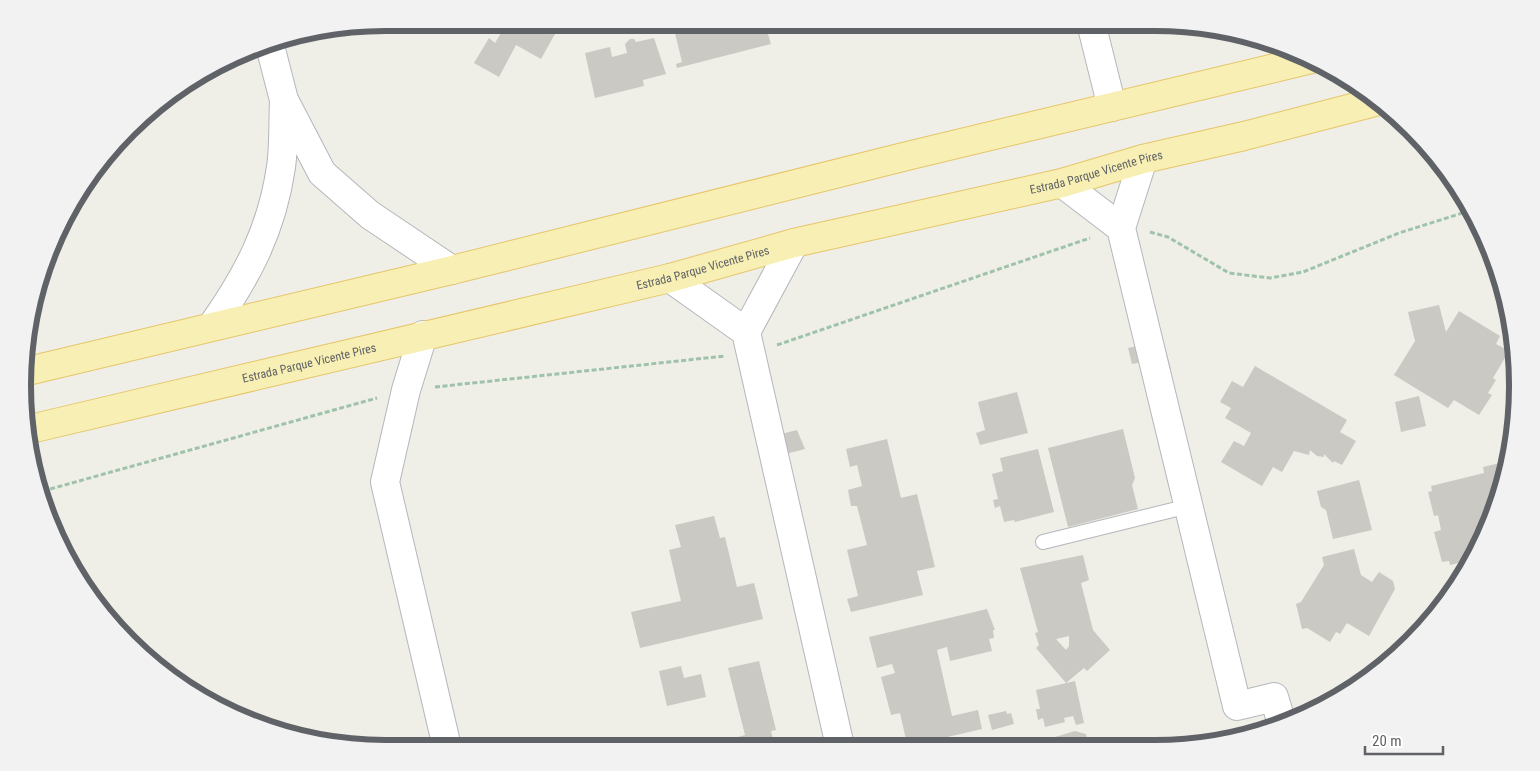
<svg xmlns="http://www.w3.org/2000/svg" width="1540" height="771" viewBox="0 0 1540 771" font-family="'Roboto Condensed',sans-serif">
  <rect width="100%" height="100%" fill="#efeee7"/>
  <!-- building -->
  <path fill="#cbc9c4" fill-rule="evenodd" d="M507,23H560V25L541,59L516,45L499,77L474,63L489,38L495,43Z
    M698,23H765L771,44L677,68L676,64L682,62L674,29Z
    M654,38L666,74L643,80L644,86L595,98L585,53L610,47L612,57L627,53L625,44L630,39H634L636,42Z
    M1439,305L1446,332L1459,311L1500,336L1496,344L1509,351L1493,378L1496,380L1488,393L1492,395L1479,415L1454,400L1448,408L1394,375L1415,341L1408,312Z
    M1163,340L1171,369L1150,374L1148,361L1132,364L1128,348Z
    M1255,366L1347,420L1340,432L1356,441L1342,465L1334,461L1333,463L1324,454V457L1317,456L1310,450L1309,455L1294,451L1282,472L1273,467L1262,486L1221,462L1234,441L1244,446L1251,433L1225,418L1231,408L1220,402L1232,381L1243,387Z
    M1017,392L1028,433L980,445L976,433L985,430L978,402Z
    M1419,396L1426,426L1401,432L1395,402Z
    M1123,429L1135,478L1132,485L1138,509L1068,527L1048,448Z
    M797,430L805,449L778,456L773,436Z
    M887,439L901,498L917,494L935,567L917,571L923,595L851,612L847,599L858,596L847,550L867,545L857,506H851L848,490L862,486L857,465L850,467L846,449Z
    M1038,449L1054,512L1015,522L1014,520L1004,522L1000,506L995,508L993,500L998,499L992,474L1003,471L1000,458Z
    M1508,461L1505,479L1480,546L1471,560L1450,565L1449,561L1442,562L1434,532L1441,530L1438,515L1434,516L1428,492L1432,491L1431,486L1484,473L1483,467Z
    M1359,480L1372,530L1333,539L1326,510L1321,507L1317,491Z
    M714,516L720,538L725,537L737,587L754,583L763,619L640,648L631,612L681,601L669,550L681,547L675,525Z
    M1354,549L1361,575L1372,582L1379,572L1393,581L1395,589L1369,636L1347,623L1340,634L1336,632L1330,642L1307,628L1302,629L1296,604L1301,602L1324,565L1322,557Z
    M1083,555L1089,580L1081,583L1093,630L1110,650L1087,671L1084,668L1066,683L1036,648L1039,645L1035,633L1038,632L1020,568ZM1069,636V646L1066,650L1056,639Z
    M1447,595L1436,612L1434,606L1440,604L1438,597Z
    M987,609L995,630H993L994,638L989,639L992,651L950,661L947,647L937,650L952,716L978,710L982,729L943,738L945,746H899L907,744L900,713L891,715L881,677L895,673L892,664L877,668L869,637Z
    M759,661L776,730L771,731L775,747H703L745,735L728,668Z
    M681,666L684,678L701,674L706,697L667,706L659,671Z
    M1075,681L1084,723L1076,725L1073,716L1064,718L1065,722L1045,727L1043,718L1038,720L1036,709H1040L1036,690Z
    M1006,711L1007,714L1011,713L1014,724L992,730L988,715Z
    M1075,731L1086,734L1089,746H1047L1045,740Z"/>
  <g fill="none" stroke-linecap="round" stroke-linejoin="round">
    <!-- service casing -->
    <g stroke="#b4b7bb" stroke-width="16">
      <path id="service" d="M1043,542L1189,506"/>
    </g>
    <!-- minor casing -->
    <g stroke="#b4b7bb" stroke-width="30">
      <path id="minor" d="M1091,23L1112,107
        M269,42L284,100L322,173L370,215L452,270
        M1143,159L1121,228L1237,706L1274,697L1282,724
        M1062,183L1121,228
        M670,278L746,332L840,746
        M212,326C248,275 272,229 281,167C284,146 283,123 284,102
        M746,332L794,243
        M423,335L406,390L385,482L447,747"/>
    </g>
    <!-- primary casing -->
    <g stroke="#e6c66a" stroke-width="30">
      <g id="primary">
        <path d="M28,371L452,270L907,156L1312,59"/>
        <path id="s1" d="M26,430L670,278L794,243L1062,183L1143,159L1244,136L1379,101"/>
      </g>
    </g>
    <!-- path -->
    <path stroke="#9fc3aa" stroke-width="3" stroke-dasharray="5 2.5" stroke-linecap="butt" d="M1150,232L1168,237L1229,273L1270,278L1303,272L1399,233L1472,210
      M777,345L1090,238
      M435,387L725,356
      M43,491L377,398"/>
    <!-- service -->
    <use href="#service" stroke="#fff" stroke-width="14"/>
    <!-- minor -->
    <use href="#minor" stroke="#fff" stroke-width="28"/>
    <!-- primary -->
    <use href="#primary" stroke="#f8efb4" stroke-width="28"/>
  </g>
  <g text-anchor="middle" dominant-baseline="central" stroke-width="5" stroke-linejoin="round" paint-order="stroke">
    <!-- street labels -->
    <g font-size="12" fill="#5f6266" stroke="#fff">
      <text stroke="none"><textPath href="#s1" startOffset="1101">Estrada Parque Vicente Pires</textPath></text>
      <text stroke="none"><textPath href="#s1" startOffset="696">Estrada Parque Vicente Pires</textPath></text>
      <text stroke="none"><textPath href="#s1" startOffset="291">Estrada Parque Vicente Pires</textPath></text>
    </g>
  </g>
  <!-- crop -->
  <path d="M0 0H1540V771H0ZM385 31H1155A354 354 0 0 1 1509 385V386A354 354 0 0 1 1155 740H385A354 354 0 0 1 31 386V385A354 354 0 0 1 385 31Z" fill="#f2f2f3" fill-rule="evenodd"/>
  <path fill="none" stroke="#5f6266" stroke-width="6" d="M385 31H1155A354 354 0 0 1 1509 385V386A354 354 0 0 1 1155 740H385A354 354 0 0 1 31 386V385A354 354 0 0 1 385 31Z"/>
  <!-- scale -->
  <path d="M1365 746v8h78v-8" fill="none" stroke="#5f6266" stroke-width="2.5"/>
  <text x="1372" y="746" font-size="15" fill="#5f6266" stroke="#ffffff" stroke-width="4" paint-order="stroke">20 m</text>
</svg>
